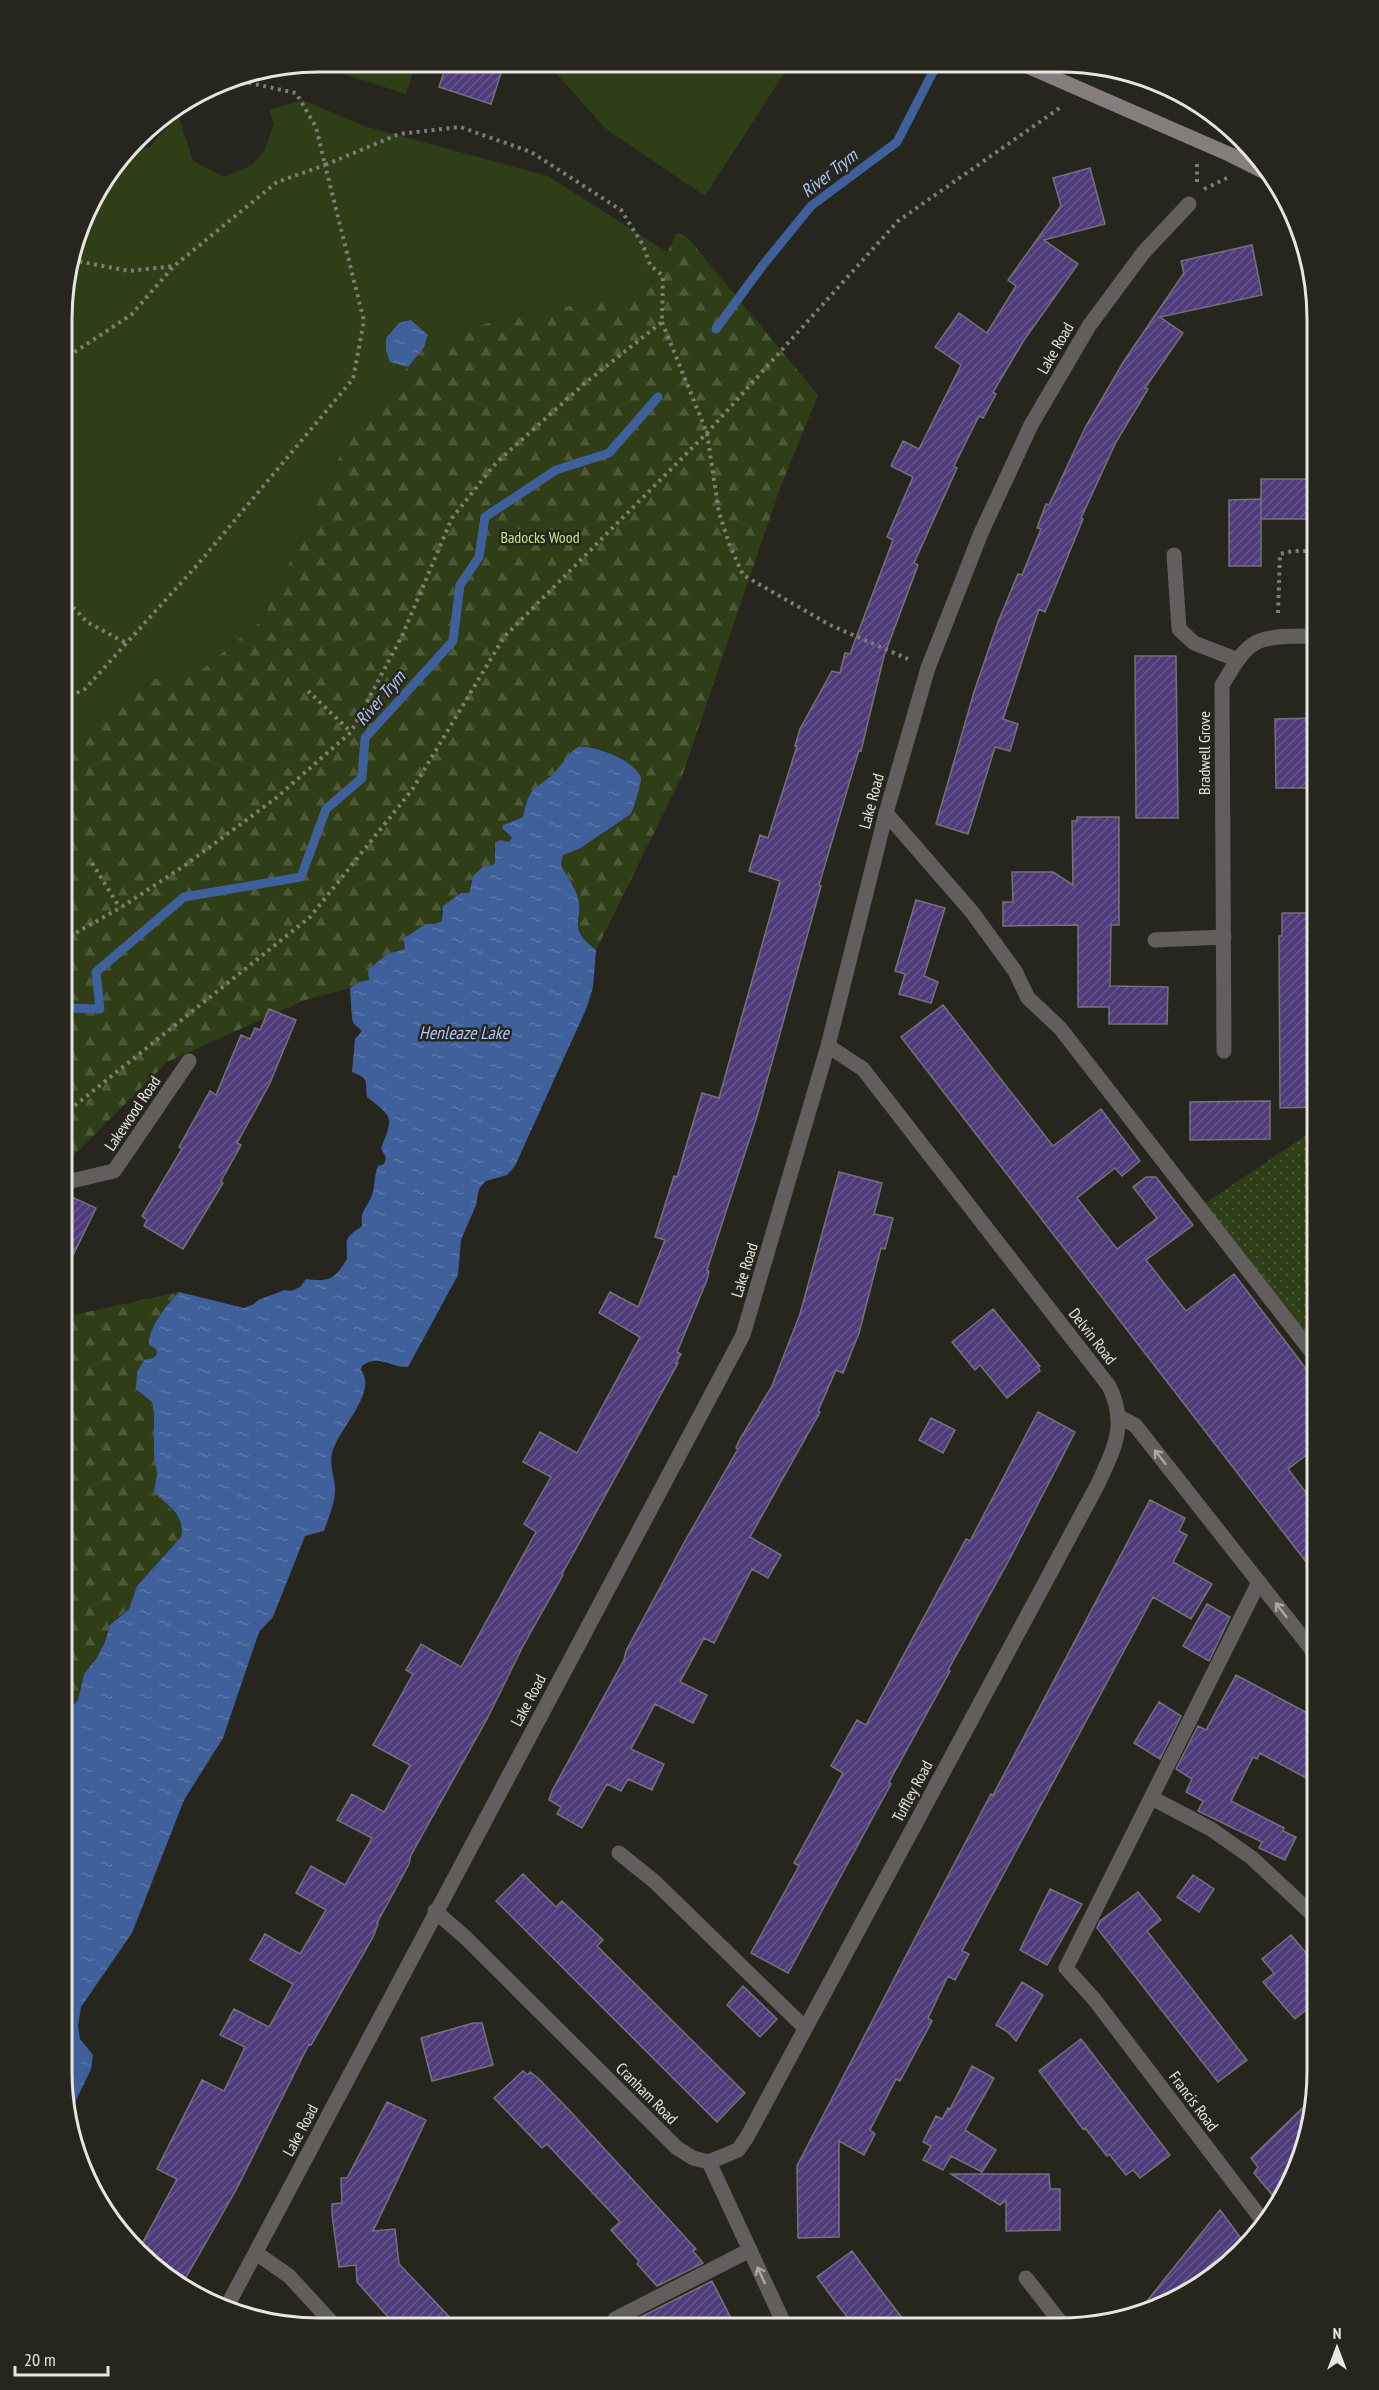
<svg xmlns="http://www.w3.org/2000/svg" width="1379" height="2390" viewBox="0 0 1379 2390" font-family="'PT Sans Narrow',sans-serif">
  <defs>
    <pattern id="grass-dots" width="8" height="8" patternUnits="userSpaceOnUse" patternTransform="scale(1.5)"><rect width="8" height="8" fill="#2f3e16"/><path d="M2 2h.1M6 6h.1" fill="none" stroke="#4d5a38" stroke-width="1.8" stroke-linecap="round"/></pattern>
    <pattern id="forest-firs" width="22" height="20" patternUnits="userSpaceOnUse" patternTransform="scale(1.5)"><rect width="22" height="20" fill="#2f3e16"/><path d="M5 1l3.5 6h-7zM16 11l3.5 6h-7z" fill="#4d5a38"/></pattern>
    <pattern id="water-ripples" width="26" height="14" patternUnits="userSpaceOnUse" patternTransform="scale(1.5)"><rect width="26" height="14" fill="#3f609b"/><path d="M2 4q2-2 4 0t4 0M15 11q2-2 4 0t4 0" fill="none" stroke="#5b77a9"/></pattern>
    <pattern id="building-hatch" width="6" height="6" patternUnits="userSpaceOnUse" patternTransform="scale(1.5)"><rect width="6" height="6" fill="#4f3b7a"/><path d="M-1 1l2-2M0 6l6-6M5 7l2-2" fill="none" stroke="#68578d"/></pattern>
  </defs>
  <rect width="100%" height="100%" fill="#27261e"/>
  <!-- grass -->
  <path fill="url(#grass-dots)" d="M1317,1128V1346L1204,1204Z"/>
  <!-- forest -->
  <path fill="url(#forest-firs)" d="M677,233L687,237L818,395L779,491L682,776L596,950C564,925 586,921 577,895C573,884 566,875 561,865L563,855L579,849L631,814L634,798L630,764C619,759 603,748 591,748C569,748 567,761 554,773C538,787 527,795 523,817L506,823L505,834L512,838L511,841L494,848L495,863L470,881L469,894L441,910L442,921L402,942L405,949L387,954L369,980L359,982L350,988L305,1000L167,1062L63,1166V747L154,679L201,670L262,620L341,453L377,403L424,347L503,317L646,293Z
    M179,1292L168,1304L156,1349L157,1354L153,1358L152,1402L154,1414V1455L157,1474L154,1491L182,1521L181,1537L137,1586L129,1609L118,1617L106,1633L104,1644L96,1659L84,1674L78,1700L64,1715L62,1720V1329L69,1316Z"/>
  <!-- park -->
  <path fill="#2f3e16" d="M319,62H416L406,94L310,63Z
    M547,63L790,64L705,196L606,129Z
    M303,100L364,126L548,176L667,252L646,293L503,317L424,347L377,403L341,453L262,620L201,670L154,679L63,747L64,286L88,205L130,150L149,148L178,114L193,161L224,177L251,166L265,150L274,123L269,110Z"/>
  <!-- water -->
  <path fill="url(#water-ripples)" d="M411,320L428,335L424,347L408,367L390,362L386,350V338L399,323Z
    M578,747C595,745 636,761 641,778C642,780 633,811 631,814L579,849L563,855L561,865C566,875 573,884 577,895C586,921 564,925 596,950L593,987L587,1007L515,1166L507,1175L486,1181L479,1189L476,1205L461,1240L458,1275L408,1367C391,1368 378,1353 362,1366L361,1370C378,1393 338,1429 332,1453C329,1466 335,1477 335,1490C335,1503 328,1519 324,1531L305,1536L273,1617L259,1632L223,1738L184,1800L132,1933L81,2007L78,2026L80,2039L93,2055L91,2069L69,2115L62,2071V1721L64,1715L78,1700L84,1674L96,1659L104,1644L110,1625L129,1609L137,1586L181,1537C186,1514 167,1507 154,1491L157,1474L154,1455V1414L152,1402L136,1389L137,1372L144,1360L153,1358L157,1354L156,1349L149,1345C148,1327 167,1305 179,1292L244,1308L254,1304L258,1300L285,1290L291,1291L300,1287L306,1279C329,1282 334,1280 347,1259C347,1239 343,1239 362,1226C360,1209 367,1209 372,1195C375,1186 374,1176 378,1166L384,1164L386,1158L381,1148C394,1116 393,1118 367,1097C364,1081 372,1080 352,1072L355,1039L362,1031L354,1024L352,1019L350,988L359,982L369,980L368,970L387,954L405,949L403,939L426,924H435L442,921L443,906L461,893H469L473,876L485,865L491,866L495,863V843L500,840L509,842L512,838L502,828L503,825L523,817C530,784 534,792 555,772C563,763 568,754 578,747Z"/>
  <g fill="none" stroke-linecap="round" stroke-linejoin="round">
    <!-- stream -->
    <path stroke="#3f609b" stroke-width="9" d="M716,329L763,265L811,206L897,142L934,70
      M63,1008L100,1009L96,972L184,897L301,877L326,809L362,778L365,738L453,641L460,585L479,557L485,517L556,470L609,453L658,397"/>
  </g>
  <!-- building -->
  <path fill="url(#building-hatch)" stroke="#74727b" stroke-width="1.5" d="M447,62H467L501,73L491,104L439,87Z
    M1090,168L1105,224L1044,240L1078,264L1024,340L993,392L996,394L983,418L979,416L954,466L957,468L914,563L918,565L884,656L861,751L859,750L819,885L821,886L757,1116L707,1270L709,1271L707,1280L677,1352L681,1354L676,1363H678L562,1574L563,1575L523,1646L487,1719L411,1855L409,1864L377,1923L378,1924L373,1937L311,2045L309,2044L236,2190L181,2286L162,2275L138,2251L177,2179L157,2169L202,2080L224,2091L245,2047L220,2035L234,2009L269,2027L293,1984L250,1960L265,1934L300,1954L326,1910L296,1893L311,1866L345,1885L372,1838L337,1820L352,1794L384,1812L410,1765L373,1745L413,1674L406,1670L421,1644L461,1667L536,1532L524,1524L551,1477L523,1462L540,1432L577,1453L640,1337L599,1313L610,1292L638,1307L665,1240L655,1237L674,1176L677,1177L702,1093L719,1098L780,881L749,871L760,835L768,838L797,746H795L800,729L832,671L840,673L845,653L850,654L893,540L887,537L913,477L891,466L903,441L919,449L961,365L935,347L959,313L987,333L1016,286L1008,280L1061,206L1053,178Z
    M1252,245L1262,295L1160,317L1183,333L1145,388L1148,389L1116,442L1081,518L1083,519L1045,612L1039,609L1003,719L1018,724L1010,751L995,747L968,834L936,824L974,692L998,622L1018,574L1022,575L1041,529L1037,528L1046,504L1049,505L1086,426L1124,361L1184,273L1181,261Z
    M1261,479H1317V519H1261Z
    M1261,499V566H1229V500Z
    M1135,656H1176L1178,818H1136Z
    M1316,718V788H1276L1275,719Z
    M1077,817H1119V925H1111L1110,986L1168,987L1167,1024H1109V1007H1078V925L1003,926V902H1013L1012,872H1053L1073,885L1072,821H1077Z
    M916,900L945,908L924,976L938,982L931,1003L899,994L905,974L895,971Z
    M1282,913H1317V1107L1280,1108L1279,936H1282Z
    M943,1005L1053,1146L1101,1109L1140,1161L1122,1176L1115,1168L1077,1198L1117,1249L1157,1218L1133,1187L1146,1177H1156L1193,1225L1146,1260L1186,1311L1234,1274L1307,1370L1311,1367L1317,1369V1447L1288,1469L1317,1507V1576L901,1037Z
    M269,1009L296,1020L270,1083L237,1143L241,1145L221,1181L223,1183L183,1249L144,1226L147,1220L142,1216L182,1149L179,1147L210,1091L216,1095L241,1035L250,1039L255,1028L260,1030Z
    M1270,1101V1139L1190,1140V1102Z
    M839,1172L882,1183L874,1214L893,1218L885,1249L881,1248L859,1333L843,1373L836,1370L818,1411L820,1412L750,1537L781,1555L768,1578L752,1569L714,1643L704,1638L680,1682L707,1695L693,1723L655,1704L631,1749L664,1764L652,1790L628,1779L621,1791L607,1784L582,1828L557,1814L561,1807L549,1800L552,1791L624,1660L626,1651L685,1541L738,1449L736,1448L740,1439L772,1386L800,1314Z
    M63,1193L96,1208L62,1278Z
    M993,1309L1040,1366L1038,1367L1040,1371L1007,1398L980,1365L975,1370L952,1342Z
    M1038,1412L1075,1432L1008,1562L948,1670L950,1671L889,1782L891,1784L788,1973L751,1953L799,1866L794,1863L843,1773L831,1766L857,1720L866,1725L966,1539L970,1541Z
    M931,1418L955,1430L943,1453L919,1440Z
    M1150,1500L1185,1518L1179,1531L1187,1535L1173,1562L1212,1584L1191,1619L1153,1597L962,1951L969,1954L955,1980L948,1976L928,2018L932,2021L900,2081L896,2079L870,2130L875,2134L864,2155L839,2141V2237L798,2238L797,2166L923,1923L991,1794L993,1795Z
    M1207,1604L1230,1617L1209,1661L1183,1646Z
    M1236,1675L1311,1715L1309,1717L1317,1722V1784L1260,1753L1257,1759L1253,1757L1231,1801L1284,1828L1283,1831L1296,1837L1285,1860L1259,1848L1262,1842L1198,1811L1203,1801L1186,1792L1192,1779L1176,1769L1198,1726L1206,1730Z
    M1159,1702L1181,1716L1160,1759L1134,1743Z
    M523,1874L556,1907L562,1901L603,1940L597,1946L745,2093L717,2122L496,1901Z
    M1193,1875L1214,1889L1199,1912L1177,1897Z
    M1050,1889L1082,1904L1047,1965L1020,1950Z
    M1138,1892L1161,1920L1147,1931L1247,2060L1218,2082L1097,1928L1100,1921Z
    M1291,1935L1317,1966V2001L1295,2019L1263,1982L1274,1973L1262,1959Z
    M1022,1982L1043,1995L1016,2041L1008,2032L996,2025Z
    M743,1986L777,2019L760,2037L727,2005Z
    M473,2023H482L493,2065L432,2081L421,2038Z
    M1081,2039L1170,2155L1140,2178L1133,2170L1126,2175L1109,2154L1107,2156L1085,2128L1083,2129L1039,2071Z
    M972,2066L994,2078L965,2130L996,2150L982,2172L951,2156L943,2170L923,2160L931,2146L923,2142L936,2116L942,2119L948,2108L950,2109Z
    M523,2071L528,2075L530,2072L538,2078L569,2110L696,2249L693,2251L703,2263L657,2286L637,2264L639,2261L611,2230L620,2222L547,2144L542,2148L494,2098Z
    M1315,2096L1304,2154L1278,2202L1254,2173L1258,2167L1251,2158Z
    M387,2102L426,2120L373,2231L395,2229L399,2264L459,2327H397L357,2282L356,2265L339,2267L332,2214V2204L342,2203L341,2178H347Z
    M951,2174H1049L1050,2189H1060V2230L1006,2231V2200L1000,2205Z
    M1220,2210L1243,2241L1214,2277L1143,2315L1135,2316Z
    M852,2251L883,2293L910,2328H856L834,2300L817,2277Z
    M712,2281L736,2328L625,2327L635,2320Z"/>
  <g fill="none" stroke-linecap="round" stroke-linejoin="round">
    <!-- path -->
    <path stroke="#7d7c76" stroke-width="4" stroke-dasharray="3 4.5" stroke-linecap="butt" d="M1105,74L1113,67
      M245,82L247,76
      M1197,164V184
      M1204,189L1227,178
      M72,260L129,271L174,266
      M662,322L707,433L719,513L730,546L743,575L830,625L908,659
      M63,596L87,622L126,643
      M1278,613L1280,554L1292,551H1317
      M308,691L351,732
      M63,699L85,689L199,563L353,379L364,321L325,165L277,182L174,266L131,315L64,359
      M92,863L120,908
      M63,940L120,908L184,866L276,798L351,732L402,636L452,518L496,463L585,383L662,322L663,276L650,265L643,245L621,210L531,152L460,127L399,134L325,165L316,127L296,93L245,82L203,92
      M63,1115L310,917L412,790L504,637L707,433L898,221L1061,107"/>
    <!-- lane -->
    <path stroke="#635e5e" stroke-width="15" d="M1174,555L1179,629L1194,643L1238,660
      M886,813L972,912L1015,971L1028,998L1060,1028L1317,1359
      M63,1183L114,1171L189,1061
      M1152,1798L1211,1829L1252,1858L1312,1914
      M619,1853L655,1882L805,2028
      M1094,1999L1066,1968L1259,1582
      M615,2319L750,2250"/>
    <!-- street -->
    <path stroke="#635e5e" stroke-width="15" d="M1155,940L1224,937
      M1224,1051L1222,685C1231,671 1241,650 1257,642C1270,635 1302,636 1317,636
      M1119,1417L1135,1425L1317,1656
      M435,1911L466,1938L677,2148L693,2158L709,2162
      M1312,1914L1317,1921
      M1094,1999L1266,2225
      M709,2162L738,2150L747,2137L1098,1484C1114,1448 1128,1425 1109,1386L863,1069L828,1046
      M709,2162L786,2328
      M256,2253L289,2276L335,2326
      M1026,2278L1065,2328
      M225,2310L743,1335L828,1046L886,813L928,668L981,533L1031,425L1089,326L1143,253L1189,204"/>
    <!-- secondary -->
    <path stroke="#867e7e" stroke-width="15" d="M1027,66L1231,155L1275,177"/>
  </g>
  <!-- one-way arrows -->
  <defs><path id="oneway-shaft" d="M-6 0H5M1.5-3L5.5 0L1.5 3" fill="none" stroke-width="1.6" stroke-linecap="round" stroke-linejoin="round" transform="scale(1.5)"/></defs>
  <g stroke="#aba8a6">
    <use href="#oneway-shaft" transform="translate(1160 1457) rotate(-128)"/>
    <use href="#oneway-shaft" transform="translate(1281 1610) rotate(-128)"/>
    <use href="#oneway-shaft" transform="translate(761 2275) rotate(-115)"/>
  </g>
  <g text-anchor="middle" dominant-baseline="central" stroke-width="5" stroke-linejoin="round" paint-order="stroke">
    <!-- street labels -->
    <g font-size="16" fill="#e6e5e0" stroke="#27261e">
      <text transform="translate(1055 348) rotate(-60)">Lake Road</text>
      <text transform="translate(1204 753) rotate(-90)">Bradwell Grove</text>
      <text transform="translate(871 801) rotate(-75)">Lake Road</text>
      <text transform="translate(132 1113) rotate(-56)">Lakewood Road</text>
      <text transform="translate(744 1270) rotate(-73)">Lake Road</text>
      <text transform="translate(1093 1336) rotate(52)">Delvin Road</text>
      <text transform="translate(528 1700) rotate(-62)">Lake Road</text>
      <text transform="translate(912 1791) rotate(-62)">Tuffley Road</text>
      <text transform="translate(647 2093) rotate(45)">Cranham Road</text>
      <text transform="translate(1194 2101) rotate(53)">Francis Road</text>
      <text transform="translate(300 2130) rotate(-62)">Lake Road</text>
    </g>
    <!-- park labels -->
    <g font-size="16" fill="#c1ea87" stroke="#27261e">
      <text x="540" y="537">Badocks Wood</text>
    </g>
    <!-- water labels -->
    <g font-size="18" font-style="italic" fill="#aac7fa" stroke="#27261e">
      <text transform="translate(829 173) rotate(-38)">River Trym</text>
      <text transform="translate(380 698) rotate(-49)">River Trym</text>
      <text x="464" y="1032">Henleaze Lake</text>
    </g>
  </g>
  <!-- crop -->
  <path d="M0 0H1379V2390H0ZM319 72H1060A247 247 0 0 1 1307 319V2071A247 247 0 0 1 1060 2318H319A247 247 0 0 1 72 2071V319A247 247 0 0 1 319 72Z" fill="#27261e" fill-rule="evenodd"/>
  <path fill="none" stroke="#e6e5e0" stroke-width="3" d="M319 72H1060A247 247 0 0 1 1307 319V2071A247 247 0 0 1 1060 2318H319A247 247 0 0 1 72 2071V319A247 247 0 0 1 319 72Z"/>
  <!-- north arrow -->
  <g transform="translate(1337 2348)" stroke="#27261e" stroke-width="4.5" paint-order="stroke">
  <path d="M0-4.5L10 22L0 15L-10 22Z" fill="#e6e5e0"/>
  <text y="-9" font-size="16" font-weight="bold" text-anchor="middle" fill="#e6e5e0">N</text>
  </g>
  <!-- scale -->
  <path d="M15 2366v9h93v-9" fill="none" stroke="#e6e5e0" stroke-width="3"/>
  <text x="24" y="2366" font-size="18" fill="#e6e5e0" stroke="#27261e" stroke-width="4.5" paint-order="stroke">20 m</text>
</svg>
